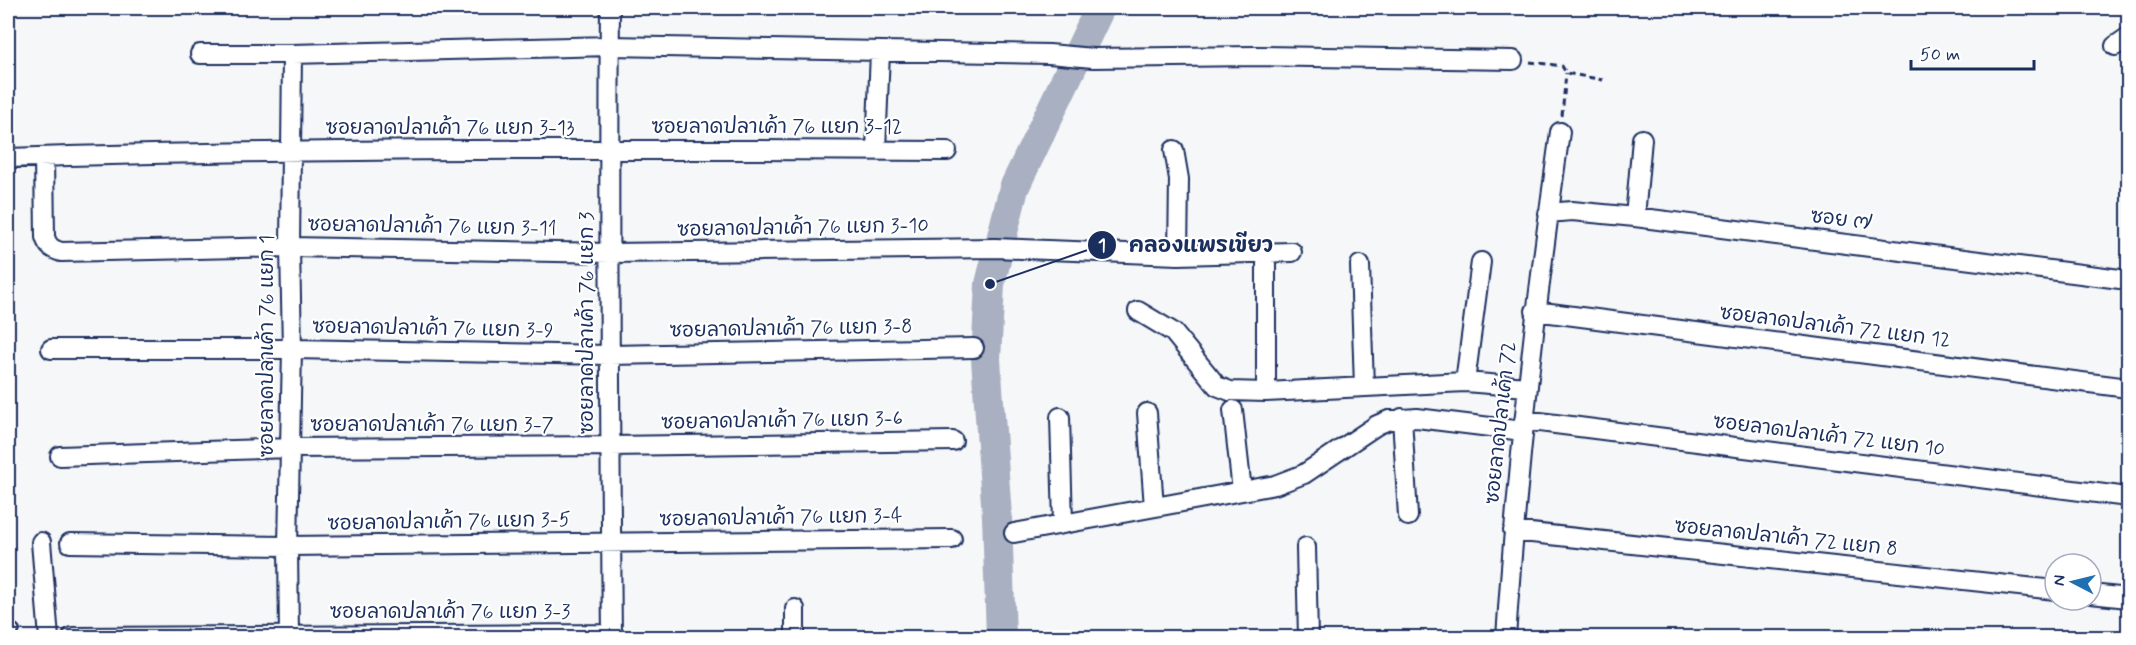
<svg xmlns="http://www.w3.org/2000/svg" width="2136" height="645" viewBox="0 0 2136 645" font-family="Mynerve,'Playpen Sans Thai',sans-serif">
  <rect width="100%" height="100%" fill="#f6f7f9"/>
  <filter id="ink" filterUnits="userSpaceOnUse"><feTurbulence type="fractalNoise" baseFrequency=".0167" numOctaves="2"/><feDisplacementMap in="SourceGraphic" scale="12" xChannelSelector="R" yChannelSelector="G"/><feConvolveMatrix kernelMatrix="1 2 1 2 8 2 1 2 1" color-interpolation-filters="sRGB"/></filter>
  <g filter="url(#ink)">
    <g fill="none" stroke-linecap="round" stroke-linejoin="round">
      <!-- river -->
      <path stroke="#a9b0c1" stroke-width="30" d="M1001,638L997,517L986,359L990,284L1014,188L1100,8"/>
      <!-- lane casing -->
      <g stroke="#1b2f5e" stroke-width="14">
        <path id="lane" d="M8,637L14,630"/>
      </g>
      <!-- street casing -->
      <g stroke="#1b2f5e" stroke-width="22">
        <path id="street" d="M610,8C608,218 610,427 612,638
          M2115,46L2128,37
          M200,54H292L610,46L1049,54L1093,58L1255,56L1513,60
          M876,150L880,52
          M1174,150L1179,179L1178,255
          M44,157L45,237C48,247 52,249 61,252L290,247L610,253L995,248L1178,255L1292,252
          M8,158C320,148 634,149 947,151
          M1548,213L1572,211L1635,217L2128,280
          M1635,217L1642,139
          M1266,264V392
          M1360,265L1364,387
          M1138,311L1173,332L1217,386L1230,391L1266,392L1465,382L1527,387
          M1535,311L2128,388
          M51,349H292L609,355L974,348
          M1465,382L1481,262
          M1233,410L1242,491
          M1147,413L1154,507
          M1060,417L1063,523
          M1402,418L1408,516
          M1524,420L2128,497
          M60,456L289,448L610,446L953,441
          M1513,531L2055,590
          M1014,533L1275,485L1304,474L1377,425L1389,420L1417,418L1523,431
          M41,542L49,638
          M70,543L288,546L952,539
          M1306,547L1308,638
          M2091,594L2128,598
          M795,609V638
          M72,637L612,634
          M289,638L288,546L292,349L290,247L292,54
          M1506,638C1517,468 1536,300 1560,132"/>
      </g>
      <!-- path -->
      <path stroke="#1b2f5e" stroke-width="3" stroke-dasharray="6 4.5" stroke-linecap="butt" d="M1530,62L1562,66L1566,73L1603,80
        M1562,116L1566,73"/>
      <!-- lane -->
      <use href="#lane" stroke="#fff" stroke-width="9"/>
      <!-- street -->
      <use href="#street" stroke="#fff" stroke-width="18"/>
    </g>
  </g>
  <g text-anchor="middle" dominant-baseline="central" stroke-width="4.5" stroke-linejoin="round" paint-order="stroke">
    <!-- street labels -->
    <g font-size="20" fill="#1b2f5e" stroke="#fff">
      <text x="777" y="127">ซอยลาดปลาเค้า 76 แยก 3-12</text>
      <text x="450" y="128">ซอยลาดปลาเค้า 76 แยก 3-13</text>
      <text transform="translate(1841 220) rotate(7)">ซอย ๗</text>
      <text transform="translate(432 227) rotate(1)">ซอยลาดปลาเค้า 76 แยก 3-11</text>
      <text transform="translate(803 228) rotate(-1)">ซอยลาดปลาเค้า 76 แยก 3-10</text>
      <text transform="translate(587 323) rotate(-90)">ซอยลาดปลาเค้า 76 แยก 3</text>
      <text transform="translate(1835 327) rotate(7)">ซอยลาดปลาเค้า 72 แยก 12</text>
      <text transform="translate(433 329) rotate(1)">ซอยลาดปลาเค้า 76 แยก 3-9</text>
      <text transform="translate(791 329) rotate(-1)">ซอยลาดปลาเค้า 76 แยก 3-8</text>
      <text transform="translate(267 346) rotate(-90)">ซอยลาดปลาเค้า 76 แยก 1</text>
      <text transform="translate(782 421) rotate(-1)">ซอยลาดปลาเค้า 76 แยก 3-6</text>
      <text transform="translate(1501 423) rotate(-84)">ซอยลาดปลาเค้า 72</text>
      <text x="432" y="425">ซอยลาดปลาเค้า 76 แยก 3-7</text>
      <text transform="translate(1829 436) rotate(7)">ซอยลาดปลาเค้า 72 แยก 10</text>
      <text transform="translate(781 518) rotate(-1)">ซอยลาดปลาเค้า 76 แยก 3-4</text>
      <text transform="translate(449 522) rotate(-1)">ซอยลาดปลาเค้า 76 แยก 3-5</text>
      <text transform="translate(1786 538) rotate(6)">ซอยลาดปลาเค้า 72 แยก 8</text>
      <text x="450" y="612">ซอยลาดปลาเค้า 76 แยก 3-3</text>
    </g>
  </g>
  <!-- callouts -->
  <path fill="none" stroke="#1b2f5e" stroke-width="2" d="M990 284L1102 245"/>
  <g fill="#1b2f5e" stroke="#fff" stroke-width="2">
    <circle cx="990" cy="284" r="6"/>
    <circle cx="1102" cy="245" r="15"/>
  </g>
  <g font-size="18" text-anchor="middle" font-weight="bold" fill="#fff">
    <text x="1102" y="251">1</text>
  </g>
  <g font-size="21" text-anchor="middle" font-weight="bold" fill="#1b2f5e" stroke="#fff" stroke-width="4.5" stroke-linejoin="round" paint-order="stroke">
    <text x="1201" y="252">คลองแพรเขียว</text>
  </g>
  <!-- margin -->
  <rect width="2136" height="645" fill="none" stroke="#fff" stroke-width="30"/>
  <rect x="15" y="15" width="2106" height="615" fill="none" stroke="#1b2f5e" stroke-width="2" filter="url(#ink)"/>
  <!-- north arrow -->
  <g transform="translate(2073 582) rotate(277)"><circle r="28" fill="#ffffff" stroke="#a4acbf" stroke-width="1.5"/>
  <path d="M0-4.5L10 22L0 15L-10 22Z" fill="#1f6fb2"/>
  <text y="-9" font-size="16" font-weight="bold" text-anchor="middle" fill="#1b2f5e">N</text>
  </g>
  <!-- scale -->
  <path d="M1911 60v9h123v-9" fill="none" stroke="#1b2f5e" stroke-width="3"/>
  <text x="1920" y="60" font-size="18" fill="#1b2f5e" stroke="#ffffff" stroke-width="4.5" paint-order="stroke">50 m</text>
</svg>
